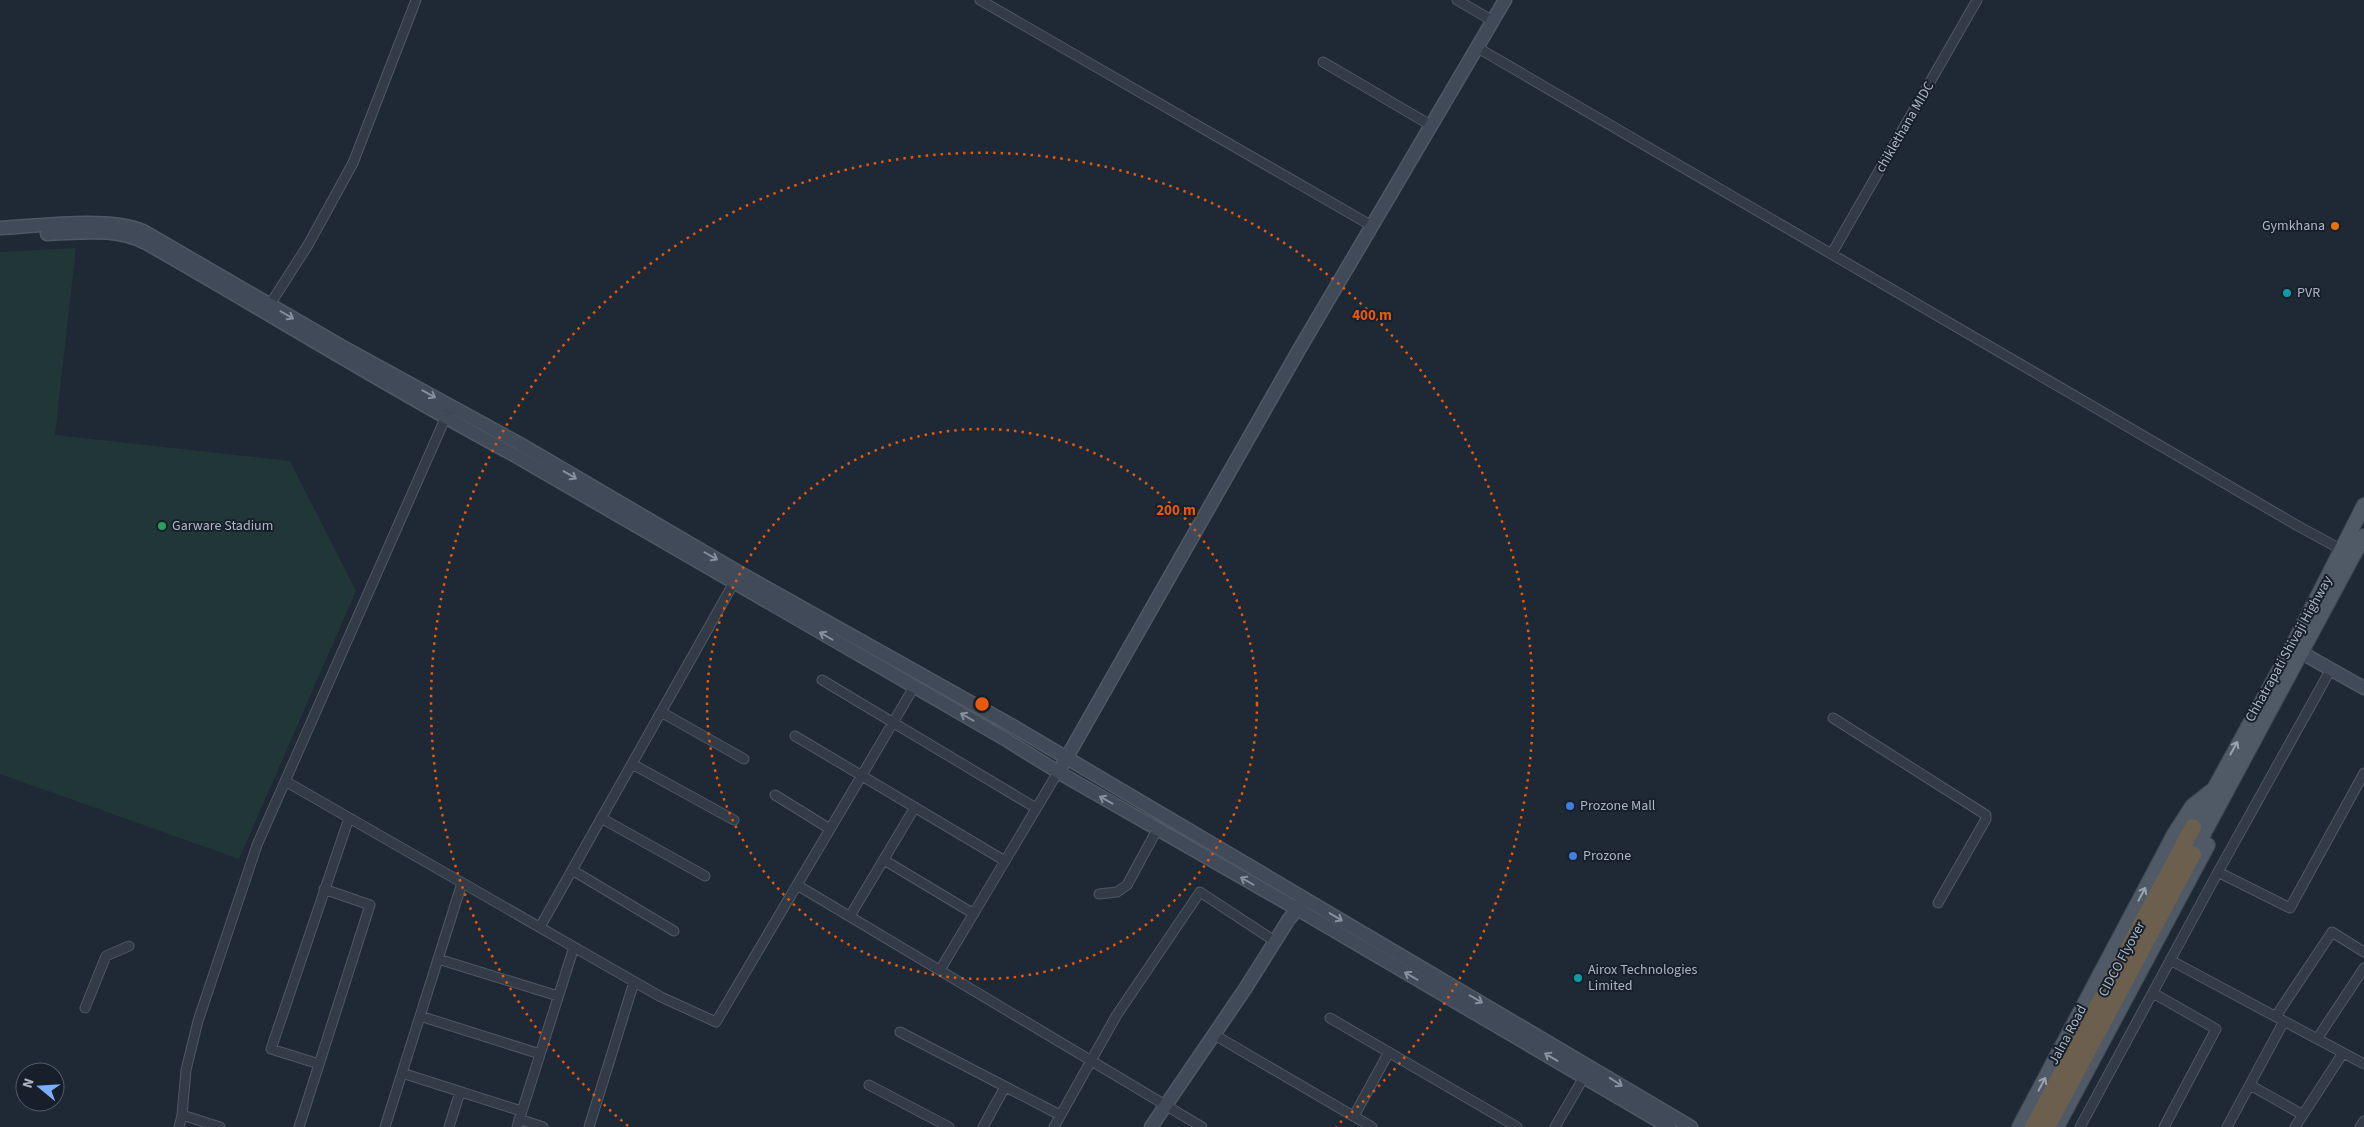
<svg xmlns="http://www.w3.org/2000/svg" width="2364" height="1127" viewBox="0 0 2364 1127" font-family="'Source Sans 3',sans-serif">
  <rect width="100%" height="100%" fill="#1e2935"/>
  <!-- green -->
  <path fill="#213637" d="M76,248L55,435L290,461L356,591L239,859L0,774V252Z"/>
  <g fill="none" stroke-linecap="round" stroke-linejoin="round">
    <!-- street casing -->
    <g stroke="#4f5864" stroke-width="11">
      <path id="street" d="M980,0L1372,226
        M1457,0L1493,21
        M1478,48L2298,526L2344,551
        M1323,62L1432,126
        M1832,253L1977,0
        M267,309L308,245L353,163L416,0
        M822,680L1036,808
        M661,712L744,759
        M1833,718L1986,815V819L1938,903
        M795,736L1005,861
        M632,764L734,820
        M285,781L661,997L716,1022L914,687
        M775,795L830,829
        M601,818L705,876
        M884,860L974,914
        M572,870L674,931
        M2218,872L2290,908L2364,773
        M797,885L1202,1127
        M1099,894L1117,892L1127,885L1158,828
        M850,916L915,807
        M540,927L736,579
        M438,959L558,996
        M2170,960L2364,1064
        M940,970L1058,772
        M2153,993L2216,1029L2164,1127
        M85,1008L106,956L129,946
        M420,1016L540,1054
        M2276,1016L2332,932L2364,952
        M1330,1018L1517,1127
        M900,1032L1060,1115
        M1213,1034L1372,1127
        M2317,1039L2364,968
        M319,1064L271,1049L349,818
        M402,1073L521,1111
        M869,1085L949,1127
        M2250,1085L2303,1115
        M182,1115L220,1127
        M1354,1116L1389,1052
        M519,1119L543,1127
        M179,1127L182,1115L186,1070L198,1021L257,845L448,412
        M299,1127L370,905L324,889
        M385,1127L462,883
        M449,1127L460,1092
        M517,1127L574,947
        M589,1127L634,982
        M983,1127L1005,1087
        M1054,1127L1116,1016L1200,892L1276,942
        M1555,1127L1584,1077
        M2080,1127L2218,872L2331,669
        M2227,1127L2284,1021
        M2295,1127L2343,1053
        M2360,1127L2364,1121"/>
    </g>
    <!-- secondary casing -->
    <g stroke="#4f5864" stroke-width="15">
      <path id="secondary" d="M0,228C37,226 110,216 143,231L341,346L520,444L740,573L1011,725L1691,1127
        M47,234C81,233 115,227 146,243C269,313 389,388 514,455L1005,739L1058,772L1299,910L1669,1127
        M2302,653L2364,688
        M1063,764L1300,348L1505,0
        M1151,1127L1245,989L1289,919L1302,904"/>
    </g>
    <!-- primary casing -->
    <g stroke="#3b444f" stroke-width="16">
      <path id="primary" d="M2193,827L2291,648L2364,505
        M2193,854L2364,536
        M2019,1127L2174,834L2192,806L2211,791
        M2057,1127L2208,845"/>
    </g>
    <!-- highway casing -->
    <g stroke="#3c4550" stroke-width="19">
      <path id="highway" d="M2033,1127L2193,827
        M2047,1127L2193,854"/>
    </g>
    <!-- street -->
    <use href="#street" stroke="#323b46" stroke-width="9"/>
    <!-- secondary -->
    <use href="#secondary" stroke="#404a59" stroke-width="12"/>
    <!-- primary -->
    <use href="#primary" stroke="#4f5a66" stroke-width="14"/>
    <!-- highway -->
    <use href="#highway" stroke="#6c5f4e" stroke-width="16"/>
  </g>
  <!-- one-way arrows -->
  <defs><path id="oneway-shaft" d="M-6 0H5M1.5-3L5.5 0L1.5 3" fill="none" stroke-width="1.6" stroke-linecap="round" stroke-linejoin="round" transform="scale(1.25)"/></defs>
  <g stroke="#86909e">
    <use href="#oneway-shaft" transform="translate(287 315) rotate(30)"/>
    <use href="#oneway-shaft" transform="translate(429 394) rotate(29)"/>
    <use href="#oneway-shaft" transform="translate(570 475) rotate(31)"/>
    <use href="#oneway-shaft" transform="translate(711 556) rotate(30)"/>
    <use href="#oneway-shaft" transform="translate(826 636) rotate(-150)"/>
    <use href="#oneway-shaft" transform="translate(967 717) rotate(-150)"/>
    <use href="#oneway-shaft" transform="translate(1106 800) rotate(-151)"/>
    <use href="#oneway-shaft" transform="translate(1247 881) rotate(-150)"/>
    <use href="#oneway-shaft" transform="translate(1336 917) rotate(31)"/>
    <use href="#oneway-shaft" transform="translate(1411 976) rotate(-150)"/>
    <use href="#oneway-shaft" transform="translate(1476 999) rotate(30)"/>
    <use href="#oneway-shaft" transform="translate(1551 1057) rotate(-149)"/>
    <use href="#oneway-shaft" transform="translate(1616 1082) rotate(33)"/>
  </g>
  <g stroke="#99a3b0">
    <use href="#oneway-shaft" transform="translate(2234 748) rotate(-61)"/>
    <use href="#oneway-shaft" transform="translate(2142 894) rotate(-62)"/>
    <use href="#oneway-shaft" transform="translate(2042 1084) rotate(-62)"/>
  </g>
  <!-- distance rings -->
  <g fill="none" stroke="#e8590c" stroke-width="2.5" stroke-dasharray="2.5 5">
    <circle cx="982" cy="704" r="275"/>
    <path d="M628 1126A551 551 0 1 1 1336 1126"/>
  </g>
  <!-- markers -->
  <circle fill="#e8710a" stroke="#17202a" stroke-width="2" cx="2335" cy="226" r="5"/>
  <g fill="#0f9aa8" stroke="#17202a" stroke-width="2">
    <circle cx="2287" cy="293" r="5"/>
    <circle cx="1578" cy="978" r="5"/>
  </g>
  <circle fill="#2e9e5b" stroke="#17202a" stroke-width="2" cx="162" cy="526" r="5"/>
  <g fill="#3f7fe0" stroke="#17202a" stroke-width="2">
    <circle cx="1570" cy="806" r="5"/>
    <circle cx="1573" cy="856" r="5"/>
  </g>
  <g text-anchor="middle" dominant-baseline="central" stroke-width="4" stroke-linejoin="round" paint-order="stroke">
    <!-- street labels -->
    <g font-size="14" fill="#abb5c3" stroke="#17202a">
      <text transform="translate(1905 127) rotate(-60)">chiklethana MIDC</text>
      <text transform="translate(2289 649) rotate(-61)">Chhatrapati Shivaji Highway</text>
      <text transform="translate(2122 959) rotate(-62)">CIDCO Flyover</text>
      <text transform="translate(2068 1035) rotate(-62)">Jalna Road</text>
    </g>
    <!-- poi labels -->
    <g font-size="14" fill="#abb5c3" stroke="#17202a" text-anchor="start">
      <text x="2325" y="226" text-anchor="end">Gymkhana</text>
      <text x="2297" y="293">PVR</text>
      <text x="172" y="526">Garware Stadium</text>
      <text x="1580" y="806">Prozone Mall</text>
      <text x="1583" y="856">Prozone</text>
      <text x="1588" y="970">Airox Technologies<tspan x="1588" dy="16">Limited</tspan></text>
    </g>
  </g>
  <circle cx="982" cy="704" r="8" fill="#e8590c" stroke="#17202a" stroke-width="2.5"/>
  <g font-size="15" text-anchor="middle" font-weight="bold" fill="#e8590c" stroke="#17202a" stroke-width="4" stroke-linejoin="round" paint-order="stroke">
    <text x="1372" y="320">400 m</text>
    <text x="1176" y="515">200 m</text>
  </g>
  <!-- north arrow -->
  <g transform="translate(40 1087) rotate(288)"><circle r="24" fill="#17202a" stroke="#525c67"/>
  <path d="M0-4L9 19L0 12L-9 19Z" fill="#7bb0f8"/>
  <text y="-8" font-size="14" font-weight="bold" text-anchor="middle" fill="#abb5c3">N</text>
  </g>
</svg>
